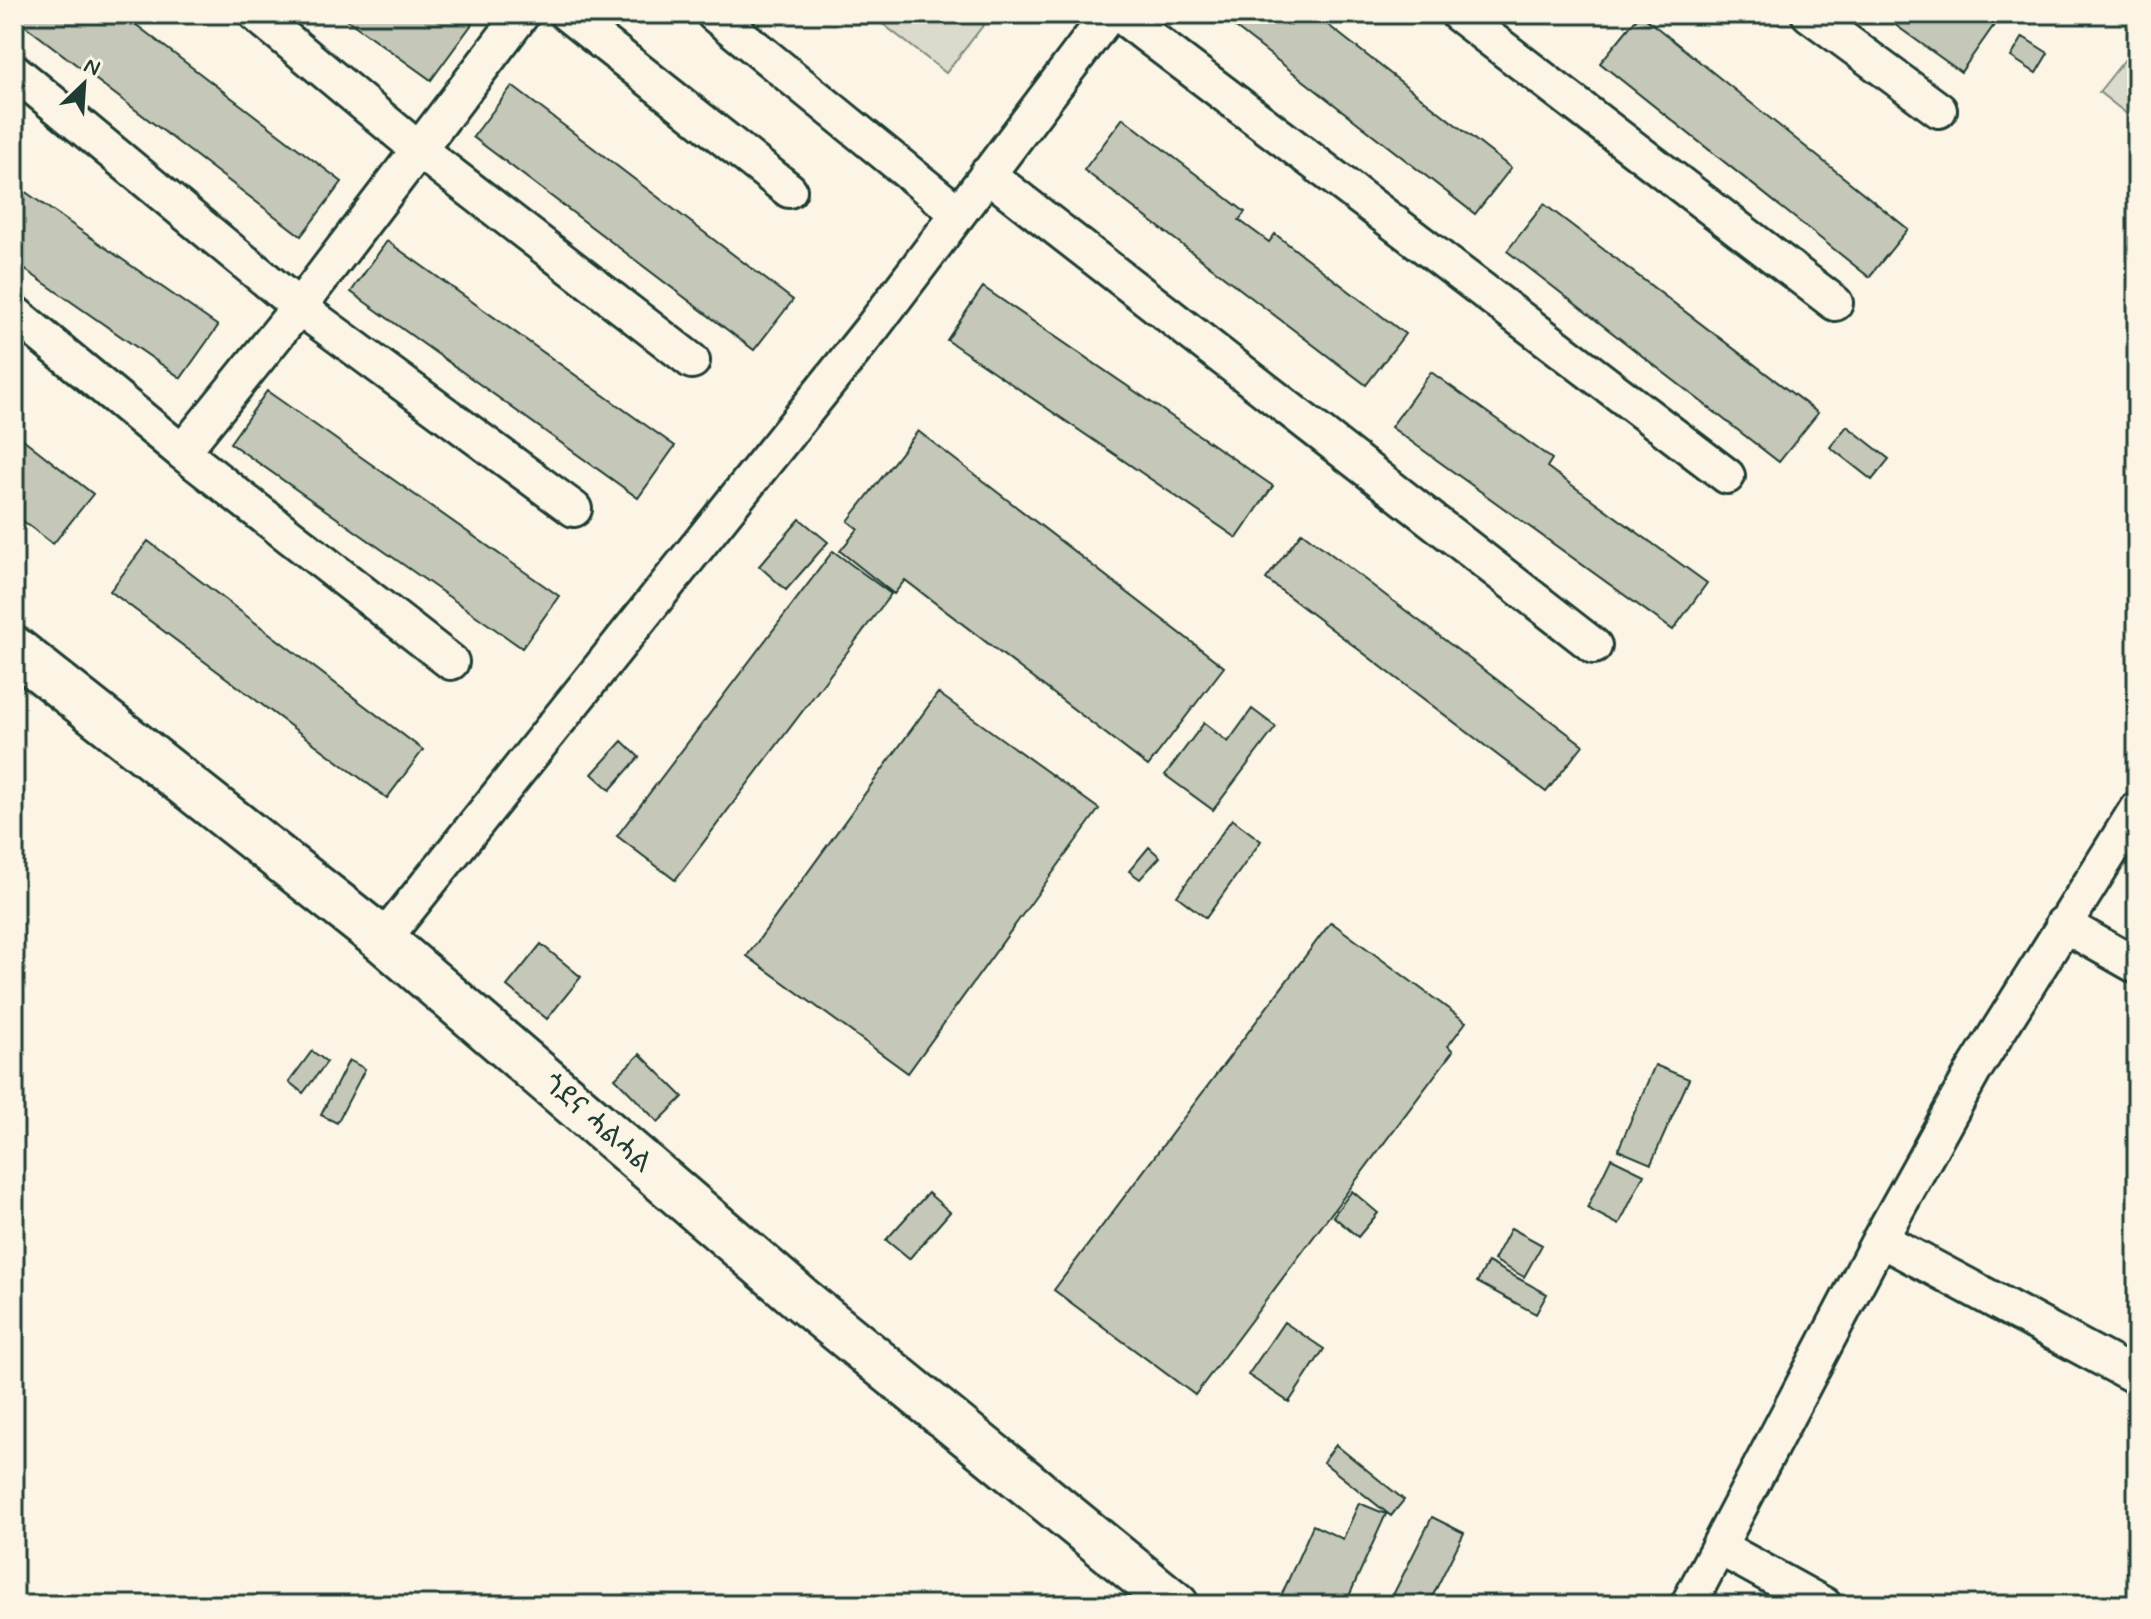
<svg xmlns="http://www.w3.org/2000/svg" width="2151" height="1619" viewBox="0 0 2151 1619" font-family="Mynerve,'Noto Sans Ethiopic',sans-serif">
  <rect width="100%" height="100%" fill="#fcf5e5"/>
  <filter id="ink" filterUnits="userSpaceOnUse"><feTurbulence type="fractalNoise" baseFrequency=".0125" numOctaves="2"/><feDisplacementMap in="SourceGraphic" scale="16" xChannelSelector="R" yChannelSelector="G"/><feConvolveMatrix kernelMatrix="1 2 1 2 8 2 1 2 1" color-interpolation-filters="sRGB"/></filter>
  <g filter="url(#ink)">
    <!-- green -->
    <path fill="#dcdacc" stroke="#7e8c80" stroke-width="2" d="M870,14H992L946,73Z
      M2137,44V122L2099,92Z"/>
    <!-- building -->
    <path fill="#c5c7b9" stroke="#1f3d34" stroke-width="2" d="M24,14H122L342,182L301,236L19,21Z
      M339,14H458L472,24L431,80Z
      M1218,14H1314L1511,168L1475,214Z
      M1640,14L1908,229L1869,277L1600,63Z
      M1880,14H1993L1999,18L1961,72Z
      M2023,37L2048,53L2036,73L2011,57Z
      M512,86L793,300L754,350L473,137Z
      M1123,118L1245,212L1239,220L1269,242L1275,234L1405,334L1366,385L1084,170Z
      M14,184L218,326L181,378L14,262Z
      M1544,204L1818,413L1779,462L1507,251Z
      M387,241L675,446L638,498L351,292Z
      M983,287L1273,486L1237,538L947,340Z
      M1431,372L1552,459L1547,467L1707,583L1673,630L1391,427Z
      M267,391L559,596L522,648L230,443Z
      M1847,426L1889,459L1872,480L1830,447Z
      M918,431L1224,667L1148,766L905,580L894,594L840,551L858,529L848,521Z
      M14,432L93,494L53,544L14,514Z
      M800,519L828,542L786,590L759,566Z
      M1302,532L1583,745L1546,792L1266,579Z
      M148,541L423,750L387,798L110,591Z
      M833,551L891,594L675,880L617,836Z
      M938,693L1099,809L908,1073L747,956Z
      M1252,709L1276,727L1213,810L1165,775L1204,723L1228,742Z
      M622,741L639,757L610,790L592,774Z
      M1232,819L1261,841L1206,918L1177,896Z
      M1149,847L1160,857L1140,879L1129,871Z
      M1331,922L1466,1022L1448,1046L1453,1051L1195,1395L1054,1290Z
      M541,944L581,977L547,1019L507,986Z
      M312,1051L327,1062L303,1093L289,1082Z
      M640,1054L683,1097L658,1122L615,1078Z
      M349,1060L365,1069L337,1123L321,1115Z
      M1655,1065L1689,1079L1651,1164L1618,1150Z
      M1611,1158L1644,1174L1619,1225L1587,1208Z
      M1352,1191L1378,1213L1358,1237L1333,1216Z
      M928,1193L950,1212L909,1259L886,1240Z
      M1511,1228L1542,1245L1524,1277L1494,1260Z
      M1488,1262L1547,1294L1536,1314L1477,1282Z
      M1284,1322L1324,1349L1289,1402L1248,1375Z
      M1336,1445L1404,1500L1391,1516L1323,1462Z
      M1359,1503L1386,1514L1345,1605H1336L1325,1600L1323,1605H1277L1313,1525L1343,1539Z
      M1432,1517L1464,1533L1428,1605H1388Z"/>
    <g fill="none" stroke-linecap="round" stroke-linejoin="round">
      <!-- street casing -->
      <g stroke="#1f3d34" stroke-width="40">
        <path id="street" d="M256,14L418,149L692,361
          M567,14L789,190
          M714,14L958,213
          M1119,14L1727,476
          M1458,14L1835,303
          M1809,14L1939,110
          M14,71L299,307L574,509
          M987,174L1594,646
          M14,313L182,452L451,662
          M182,452L299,307L522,14
          M2063,924L2137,966
          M383,940L872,328L1109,14
          M1880,1239L2137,1377
          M1719,1547L1824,1605
          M1688,1605L1880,1239L1974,1070L2137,809"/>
      </g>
      <!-- secondary casing -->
      <g stroke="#1f3d34" stroke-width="50">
        <path id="secondary" d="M14,649L383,940L801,1299L1176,1605"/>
      </g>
      <!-- street -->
      <use href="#street" stroke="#fcf5e5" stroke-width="34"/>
      <!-- secondary -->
      <use href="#secondary" stroke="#fcf5e5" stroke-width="44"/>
    </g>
  </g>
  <g text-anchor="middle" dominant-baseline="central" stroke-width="8" stroke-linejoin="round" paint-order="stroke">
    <!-- street labels -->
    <g font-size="28" fill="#1f3d34" stroke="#fcf5e5">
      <text transform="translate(597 1124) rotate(41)">ጎደና ሓልሓል</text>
    </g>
  </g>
  <!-- margin -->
  <rect width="2151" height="1619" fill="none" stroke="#fcf5e5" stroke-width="48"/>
  <rect x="24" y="24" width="2103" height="1571" fill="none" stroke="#1f3d34" stroke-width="3" filter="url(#ink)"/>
  <!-- north arrow -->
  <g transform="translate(84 84) rotate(25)" stroke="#fcf5e5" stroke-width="6" paint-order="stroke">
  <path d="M0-6L14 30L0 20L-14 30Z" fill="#1f3d34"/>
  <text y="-12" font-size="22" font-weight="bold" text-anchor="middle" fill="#1f3d34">N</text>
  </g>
</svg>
